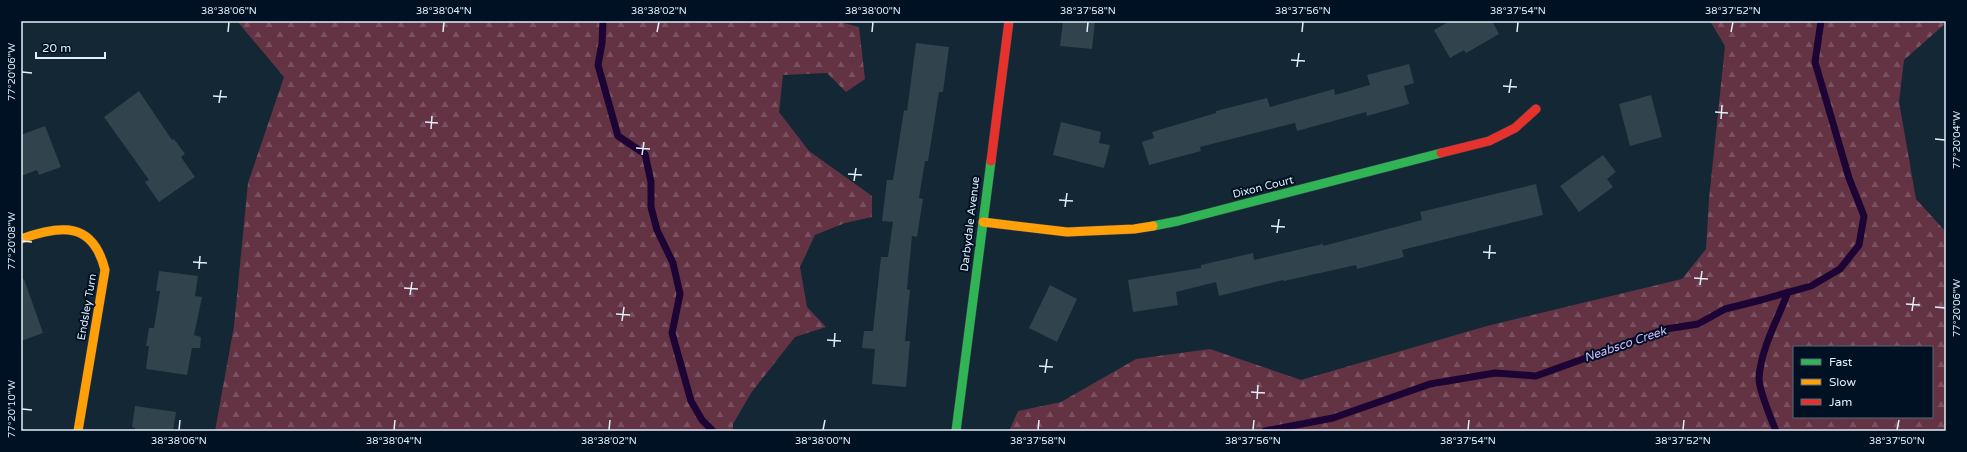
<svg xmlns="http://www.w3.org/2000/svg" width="1967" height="452" viewBox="0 0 1967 452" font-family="'Varela Round',sans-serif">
  <defs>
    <pattern id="forest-firs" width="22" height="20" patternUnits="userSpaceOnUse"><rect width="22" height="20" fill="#633344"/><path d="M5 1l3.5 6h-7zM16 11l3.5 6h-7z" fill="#795160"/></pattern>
  </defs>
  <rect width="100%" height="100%" fill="#132734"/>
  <!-- forest -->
  <path fill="url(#forest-firs)" fill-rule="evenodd" d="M237,21H836L859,27L865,79L846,92L827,73L783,75L779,112L809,151L872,196V217L845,223L815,235L800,267L807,307L826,327L795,337L751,393L733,424V431H215L234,326L248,183L284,77Z
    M1710,21H1946V23L1904,60L1899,102L1916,199L1946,232V431H1009L1018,411L1061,402L1136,359L1210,349L1301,380L1487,326L1682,279L1706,249L1709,199L1725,46ZM1794,347H1932V417H1794Z"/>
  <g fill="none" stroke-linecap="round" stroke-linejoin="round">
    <!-- stream -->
    <path stroke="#1c0434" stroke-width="7" d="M603,21L602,43L598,65L618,136L645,154L651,182V207L657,230L673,263L680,294L672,333L691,401L702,420L713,431
      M1265,431L1333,418L1430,384L1495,373L1536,376L1666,329L1698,324L1725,309L1761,300L1811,286L1840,269L1859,245L1864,216L1849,178L1815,62L1821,21
      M1776,431C1771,419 1759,390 1759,378C1761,348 1778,319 1788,292"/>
  </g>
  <!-- building -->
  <path fill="#31434c" d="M1063,21H1095L1092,49L1060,46Z
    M1450,21H1492L1499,34L1466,53L1464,50L1450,58L1434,30Z
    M916,43L949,47L943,92H939L928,161H925L919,198L923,199L917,237L912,236L907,289L910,290L905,341H910L906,387L872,384L875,349L862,348L864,331H873L881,257H888L893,222L882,221L887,180H893L904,110L907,111Z
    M1409,64L1414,83L1404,86L1409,104L1367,116L1366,112L1297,131L1295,123L1200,147L1201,151L1149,165L1142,142L1154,138L1152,132L1216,113V111L1267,98L1270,107L1334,89L1335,95L1370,85L1367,75Z
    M139,91L172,140L174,139L185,154L181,157L195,177L159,202L145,182L149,180L104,117Z
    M1651,95L1662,137L1630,146L1619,104Z
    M1061,122L1101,132L1099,143L1110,145L1104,168L1053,155Z
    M45,126L61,167L39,175L37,170L21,176V135Z
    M1603,155L1616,172L1607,179L1613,187L1579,212L1560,186Z
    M1536,184L1543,215L1402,250L1404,257L1357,269L1356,265L1284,281L1283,280L1219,296L1216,282L1176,292L1178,305L1133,312L1128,280L1201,268V265L1253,253L1254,260L1323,244V246L1422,220L1420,212Z
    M159,271L198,276L195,296L202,297L194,335L201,337L200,348H192L187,375L146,369L149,346H146L149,328H154L160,291H156Z
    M24,279L43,333L21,341V280Z
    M1050,285L1077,299L1057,342L1029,328Z
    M135,406L176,412L173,431H135V428L132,427Z"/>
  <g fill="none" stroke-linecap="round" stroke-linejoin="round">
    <!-- fast casing -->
    <g stroke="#35414a" stroke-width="10">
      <path id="fast" d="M1153,226L1178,221L1441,153
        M956,431L991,161"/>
    </g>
    <!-- slow casing -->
    <g stroke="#35414a" stroke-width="10">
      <path id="slow" d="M983,222L1067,232L1134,229L1153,226
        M21,239C61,225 93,221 105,270L78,431"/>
    </g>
    <!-- jam casing -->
    <g stroke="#35414a" stroke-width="10">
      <path id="jam" d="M1441,153L1489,141L1515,128L1536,109
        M991,161L1009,21"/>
    </g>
    <!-- fast -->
    <use href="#fast" stroke="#30b455" stroke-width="9"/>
    <!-- slow -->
    <use href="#slow" stroke="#ff9f0a" stroke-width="9"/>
    <!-- jam -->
    <use href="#jam" stroke="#e5322d" stroke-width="9"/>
  </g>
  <!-- ticks -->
  <path fill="none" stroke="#e2eef9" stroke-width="1.5" d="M228,32L229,22M443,32L444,22M657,32L659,22M872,32L873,22M1087,32L1088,22M1302,32L1303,22M1517,32L1518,22M1731,32L1733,22M1291,60L1305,61M1297,67L1299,53M22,72L32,73M1503,86L1517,87M1509,93L1511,79M213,96L227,97M219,103L221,90M1715,112L1728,113M1721,119L1722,105M425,122L438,123M431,129L432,116M1935,139L1945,140M636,148L650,149M642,155L644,142M848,174L862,175M854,181L856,168M1059,200L1073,201M1065,207L1067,193M1271,226L1285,227M1277,233L1279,219M22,241L32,242M1483,252L1496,253M1489,259L1490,245M193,262L207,263M199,269L200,256M1694,278L1708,279M1700,285L1702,271M404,288L418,289M410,295L412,282M1906,304L1920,305M1935,307L1945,308M1912,311L1914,297M616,314L630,315M622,321L624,307M827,340L841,341M834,347L835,333M1039,366L1053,367M1045,373L1047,359M1251,392L1265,393M1257,399L1258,385M22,409L32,410M179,430L180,420M394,430L395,420M609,430L610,420M823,430L825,420M1038,430L1039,420M1253,430L1254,420M1468,430L1469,420M1683,430L1684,420M1897,430L1899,420"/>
  <g text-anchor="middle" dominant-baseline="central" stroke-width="4" stroke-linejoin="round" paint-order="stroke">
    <!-- street labels -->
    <g font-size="11" fill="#e2eef9" stroke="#001123">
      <text transform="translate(1263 187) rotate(-14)">Dixon Court</text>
      <text transform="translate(970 224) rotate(-83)">Darbydale Avenue</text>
      <text transform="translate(87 307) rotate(-80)">Endsley Turn</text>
    </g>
    <!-- water labels -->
    <g font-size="12" font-style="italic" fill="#d5b9fe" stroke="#001123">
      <text transform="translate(1625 344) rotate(-19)">Neabsco Creek</text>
    </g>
  </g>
  <!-- border -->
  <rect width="1967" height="452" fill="none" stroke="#001123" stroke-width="44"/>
  <!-- legend -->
  <rect x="1793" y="346" width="140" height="72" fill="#001123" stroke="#5a6979"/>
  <rect x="1801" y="359" width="20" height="6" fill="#30b455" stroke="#5a6979"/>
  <text x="1829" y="366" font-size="12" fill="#e2eef9">Fast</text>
  <rect x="1801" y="379" width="20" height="6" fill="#ff9f0a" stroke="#5a6979"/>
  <text x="1829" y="386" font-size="12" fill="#e2eef9">Slow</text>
  <rect x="1801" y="399" width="20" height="6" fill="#e5322d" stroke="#5a6979"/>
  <text x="1829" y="406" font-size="12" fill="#e2eef9">Jam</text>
  <!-- scale -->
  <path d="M36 52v6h69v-6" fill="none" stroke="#e2eef9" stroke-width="2"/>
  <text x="42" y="52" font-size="12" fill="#e2eef9" stroke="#001123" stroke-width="3" paint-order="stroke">20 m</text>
  <rect x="22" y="22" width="1923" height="408" fill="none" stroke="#e2eef9" stroke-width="1.5"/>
  <g font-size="10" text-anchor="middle" fill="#e2eef9">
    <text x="229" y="14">38°38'06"N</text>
    <text x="444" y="14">38°38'04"N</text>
    <text x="659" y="14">38°38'02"N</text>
    <text x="873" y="14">38°38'00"N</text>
    <text x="1088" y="14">38°37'58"N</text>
    <text x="1303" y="14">38°37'56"N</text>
    <text x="1518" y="14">38°37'54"N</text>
    <text x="1733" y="14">38°37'52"N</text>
    <text transform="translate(11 72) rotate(-90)" y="4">77°20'06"W</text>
    <text transform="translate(1956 140) rotate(-90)" y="4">77°20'04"W</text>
    <text transform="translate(11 241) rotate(-90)" y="4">77°20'08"W</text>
    <text transform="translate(1956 308) rotate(-90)" y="4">77°20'06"W</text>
    <text transform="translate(11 409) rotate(-90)" y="4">77°20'10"W</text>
    <text x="179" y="444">38°38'06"N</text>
    <text x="394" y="444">38°38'04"N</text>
    <text x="609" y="444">38°38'02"N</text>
    <text x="823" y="444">38°38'00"N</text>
    <text x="1038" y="444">38°37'58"N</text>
    <text x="1253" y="444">38°37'56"N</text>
    <text x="1468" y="444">38°37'54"N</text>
    <text x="1683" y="444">38°37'52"N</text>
    <text x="1897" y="444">38°37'50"N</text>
  </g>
</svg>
